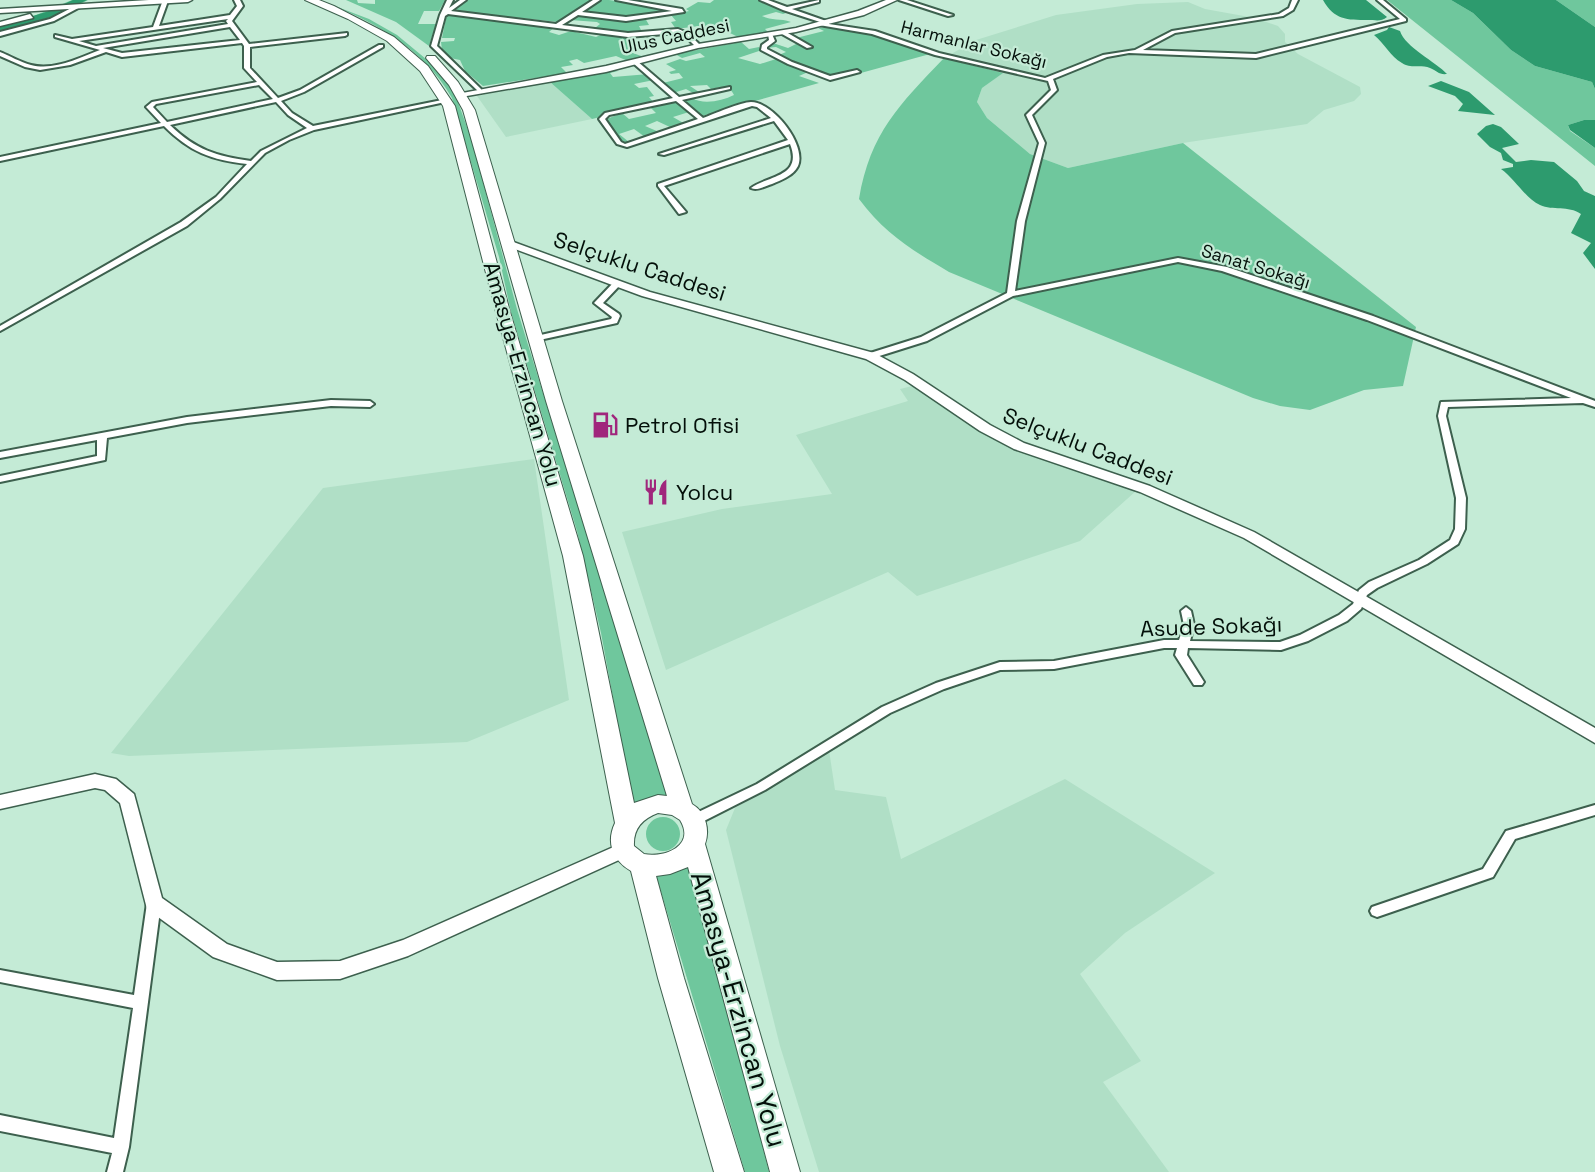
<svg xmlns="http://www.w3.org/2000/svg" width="1595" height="1172" viewBox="0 0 1595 1172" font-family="'Space Grotesk',sans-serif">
  <rect width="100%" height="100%" fill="#c4ebd6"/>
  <!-- built -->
  <path fill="#b0dfc6" d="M1188,2L1205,9L1255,18L1278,26L1285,34V42L1298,54L1360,87L1361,94L1354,101L1324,110L1307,124L1183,143L1068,168L1030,154L987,118L977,102L982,88L1002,73L944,58L976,40L1056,15L1137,4Z
    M550,82L592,119L506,137L477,96Z
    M916,385L1036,455L1136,491L1080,541L917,596L888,572L666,670L622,532L722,509L832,494L796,435L908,401L900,389Z
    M534,459L569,700L467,742L129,756L111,753L323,488Z
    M829,750L835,790L886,797L901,859L1065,779L1215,873L1125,933L1080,974L1141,1061L1103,1082L1169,1172H819L780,1046L726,830L735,808Z"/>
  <!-- green -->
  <path fill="#6fc79d" d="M72,0H88L56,17L0,33V25L29,18Z
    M319,0L369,19L397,35L426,59L454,91L472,141L517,309L668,798L633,805L601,633L577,531L511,312L499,257L452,98C423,47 371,20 319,0Z
    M346,0H357L358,3L375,4V0H445L439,11H424L418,24H436L429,46L396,22Z
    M468,0H595L558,22L453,11Z
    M600,0H609L674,10L629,18L580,12Z
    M714,0H760L789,12L783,14L776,12L762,16C772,21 780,18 791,22L765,29L769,33L738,37L728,32L716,34L699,26L676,29L671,22L676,21L671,15L689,11L686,9L698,2L710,3Z
    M1387,0H1451L1473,13L1511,50L1535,66L1592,82L1595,89V120H1584L1568,125L1570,131L1595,148V166Z
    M1556,0H1595V27Z
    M447,13L556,26L549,32L559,35L571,31L596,37L605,33L633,37L638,42L635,43L643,47L630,52L644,57L628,61L616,56L584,63L577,59L569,61L573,65L561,67L567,73L483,86L465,71L460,60L450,58L442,50L441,42L454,41L455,38H442Z
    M577,15L627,20L645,18L649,25L639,26L642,32L625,33L595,28L600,24L597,22L570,20Z
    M826,27L871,33L930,54L839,79L780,58L779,55L786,52L776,47L766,48L773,43L788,48L802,41L796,38L824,31L818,28Z
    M741,42L749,49L759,47L762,50L738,58L760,64L776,59L808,72L799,76L819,83L702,116L682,101L692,98C703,105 722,101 734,95C728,84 722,87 711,89L707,85L690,86L699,92L693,93L686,89L673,93L663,83L683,78L679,73L671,74L669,72L676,70L666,64L680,59L686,61L705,57L700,53L682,58L675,54Z
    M944,58L1003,73L982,88L977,102L987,118L1030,154L1068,168L1183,143L1416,327L1403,386L1364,390L1310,410L1280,406L1253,398L949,272C912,250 885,234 859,199C870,133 900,104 944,58Z
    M613,70L618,71L610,73L613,77L649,74L654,80L634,84L639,88L647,87L654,96L649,97L655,104L592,119L550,82Z
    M676,102L689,112L673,117L685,124L672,128L657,121L645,126L659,132L645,137L634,129L619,134L629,142L622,144L604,120L622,113L629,119L656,113L650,107Z
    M646 834a17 17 0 1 1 34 0a17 17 0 1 1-34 0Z
    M691,864L769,1172H745L656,875Z"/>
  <!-- water -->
  <path fill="#2d9b6e" d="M1323,0H1366L1387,17C1381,22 1376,20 1368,20C1347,20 1334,20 1323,0Z
    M1451,0H1556L1595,27V89L1592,82L1535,66L1511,50L1473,13Z
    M1389,27L1400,31C1405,47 1436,62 1447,74C1439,75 1437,71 1430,68C1421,64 1410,69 1402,63C1390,56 1385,44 1374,35L1387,30Z
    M1441,81L1469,92L1495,115L1458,111L1463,104L1455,96L1428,86Z
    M1584,120H1595V148L1570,130L1568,125Z
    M1493,124L1501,127L1519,144L1502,148L1516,162L1531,160L1554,162L1577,181L1584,191L1595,196V269L1583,253L1591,243L1571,233L1581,214C1568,205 1553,211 1540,205C1526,199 1515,179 1501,169L1513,167V164L1503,160L1501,153L1490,147L1477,134L1486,126Z"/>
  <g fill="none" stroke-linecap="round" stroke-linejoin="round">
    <!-- river -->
    <path fill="#2d9b6e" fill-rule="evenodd" d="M73,0H87L54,16L0,32V26L46,12Z"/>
    <!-- street casing -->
    <g stroke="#3d604e" stroke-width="4">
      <path id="street" d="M163,0L168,1L159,26L230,15L237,6L234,0H240L243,6L232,21L249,44L347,33V35L345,36L250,47V68L278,98L300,90L379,45H383V47L304,92L281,101L292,113L313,126L447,99L450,101L314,130L289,140L265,153L220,199L187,226L0,331V326L181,222L216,197L247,164C211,160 190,152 164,126L0,161V157L161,123L146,107L152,102L257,82L244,68V46L242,43L122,57L106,52L70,65L40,70L25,67L0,56V52C10,56 20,62 31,65C54,71 79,58 100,50L55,37V35L72,39L153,27ZM228,19L226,21L228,24L96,46L79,41ZM230,27L240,40L122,53L103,48ZM259,85L273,99L167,122L153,107L156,104ZM276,102L288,115L307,128L261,151L251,161C216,156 196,150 170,125Z
        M447,0H453L449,8L460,0H466L451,11L556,24L593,0H600L582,12L626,17L672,11L616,0H628L682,9L684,12L626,21L578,15L562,25L628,33L678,29L688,33L701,46L696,47L684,35L677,33L628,37L448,14L445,16L437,46L481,89V91L479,92L431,46L440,15Z
        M760,0H768L787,7L819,0V2L792,9L829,22V24L875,31L939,53L1045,78L1103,55L1135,50L1172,31L1279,14L1289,8L1292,0H1298L1293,10L1283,16L1175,33L1143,50L1256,54L1400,19L1377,0H1383L1406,19V21L1256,58L1129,53L1107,57L1053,79L1057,90L1032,115L1045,143L1025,221L1015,291L1178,258L1227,267L1373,316L1595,401V407L1583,403L1448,407L1446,416L1466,498L1465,529L1458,544L1427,564L1377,588L1367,595L1361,609L1347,621L1308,641L1281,650L1188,648L1187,655L1204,682L1202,685H1194L1175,655L1177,648H1164L1054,669L1000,670L944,689L890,713L765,790L698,824L694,825L690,824L688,820L690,816L757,784L882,707L936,683L1000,662L1054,661L1164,640H1179L1184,625L1181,611L1186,607L1191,611L1194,625L1190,641L1280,642L1300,635L1339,615L1353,604L1359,590L1369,582L1419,560L1450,540L1455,529L1456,498L1438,416L1441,402L1571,398L1367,320L1222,271L1178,262L1013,296L927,341L873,358H867V354L921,337L1007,293L1017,221L1039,143L1026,115L1051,90L1048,81L935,55L872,34L819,25L820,22L783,10Z
        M899,0H907L953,15L948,16Z
        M77,5L82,6L54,21L0,36V32L50,19Z
        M782,32H786L812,47L807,48L782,34Z
        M768,34H772L775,41L767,47V49L792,62L830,76L857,70L860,72L830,80L788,64L761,50L762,45L769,40Z
        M633,61H637L679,97L730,87V89L682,100L703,118C714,114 741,102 751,102C773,102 807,145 798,166C793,176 781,180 772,184C765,186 757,191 751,188C769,175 803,177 790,144L664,186L686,212L679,214L658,186V184L788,140L774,121L664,155L659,154L771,118L757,107L752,106L627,147L617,144L599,119L605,113L673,98L633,63ZM676,101L698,119L625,144L621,142L605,119L609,115Z
        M614,282H620L621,284L603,303L619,314L620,316L617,323L535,341H532V337L611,319L612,317L594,303Z
        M331,400L370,401L374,404L370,407L331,406L187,423L107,438L105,460L0,482V476L97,456V440L0,458V452L187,417Z
        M1595,805V815L1515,839L1493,877L1377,917L1372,915L1370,911L1372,907L1483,869L1506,831Z
        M154,897L159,899L161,903L129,1147L123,1172H107L112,1153L0,1131V1115L114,1138L133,1008L0,982V970L134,995L147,903L149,899Z"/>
    </g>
    <!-- secondary casing -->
    <g stroke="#3d604e" stroke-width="3">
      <path id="secondary" d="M149,0H192L188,2L0,13V9Z
        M886,0H897L864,15L796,32L698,48L606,72L461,97L457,94L606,66L698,44L796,28L858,11Z
        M30,14L33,18L0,26V22Z
        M508,240L650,292L874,353L913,374L990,425L1024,443L1150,486L1254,532L1595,728V743L1244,538L1140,492L1014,449L980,431L905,380L866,359L642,296L504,245L503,243Z
        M95,774L116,779L134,794L162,898L227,944L277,962L340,961L403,940L618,845L624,842L630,845L633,850L630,855L408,956L340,979L277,980L213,957L147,909L120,803L105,790L95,788L0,809V795Z"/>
    </g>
    <!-- highway casing -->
    <g stroke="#3d604e" stroke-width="2">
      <path id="highway" d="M305,0H319L334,6L394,37L428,66L455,106L510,312L583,556L634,803L658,795L667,796L546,401L463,110L449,85L426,58L427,56H435L458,82L475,110L562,401L692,804C706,812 710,830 705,844L800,1172H770L688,867L670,874L656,876L684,978L744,1172H714L658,978L631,871C612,860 606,842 615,823L563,556L496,312L443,106L420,71L387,41L348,19ZM658,813L672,815L680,820C696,846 664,858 644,854L634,846C633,829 642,819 658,813Z"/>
    </g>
    <!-- street -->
    <use href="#street" fill="#fff" fill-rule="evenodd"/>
    <!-- secondary -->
    <use href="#secondary" fill="#fff" fill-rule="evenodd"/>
    <!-- highway -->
    <use href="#highway" fill="#fff" fill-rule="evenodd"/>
  </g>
  <!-- icons -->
  <defs>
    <g id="fuel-bare" transform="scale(2.07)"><path d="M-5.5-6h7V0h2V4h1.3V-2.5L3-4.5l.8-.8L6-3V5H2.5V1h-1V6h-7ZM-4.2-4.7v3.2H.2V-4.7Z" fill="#a0267c" stroke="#c4ebd6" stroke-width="2.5" paint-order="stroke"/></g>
    <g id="restaurant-bare" transform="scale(2.07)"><path d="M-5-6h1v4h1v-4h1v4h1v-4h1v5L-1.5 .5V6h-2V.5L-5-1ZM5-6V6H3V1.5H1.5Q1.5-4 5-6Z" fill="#a0267c" stroke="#c4ebd6" stroke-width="2.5" paint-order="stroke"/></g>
  </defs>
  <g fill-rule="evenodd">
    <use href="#fuel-bare" x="605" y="425"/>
    <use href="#restaurant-bare" x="656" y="492"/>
  </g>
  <g text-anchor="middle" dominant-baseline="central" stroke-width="4.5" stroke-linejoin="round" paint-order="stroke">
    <!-- far-street labels -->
    <g font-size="18" fill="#030f09" stroke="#c4ebd6">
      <text transform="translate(675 36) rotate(-12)">Ulus Caddesi</text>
      <text transform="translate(974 44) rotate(14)">Harmanlar Sokağı</text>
      <text transform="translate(1256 266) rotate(17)">Sanat Sokağı</text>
    </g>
    <!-- street labels -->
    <g font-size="22" fill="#030f09" stroke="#c4ebd6">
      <text transform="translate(640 266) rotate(18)">Selçuklu Caddesi</text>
      <text transform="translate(523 374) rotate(74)">Amasya-Erzincan Yolu</text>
      <text transform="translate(1088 446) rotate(21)">Selçuklu Caddesi</text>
      <text transform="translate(1211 626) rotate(-2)">Asude Sokağı</text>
    </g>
    <!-- poi labels -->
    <g font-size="22" fill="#030f09" stroke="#c4ebd6" text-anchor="start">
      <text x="625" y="425">Petrol Ofisi</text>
      <text x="676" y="492">Yolcu</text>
    </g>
    <!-- near-street labels -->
    <g font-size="27" fill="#030f09" stroke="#c4ebd6">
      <text transform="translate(739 1009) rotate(74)">Amasya-Erzincan Yolu</text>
    </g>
  </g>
</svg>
